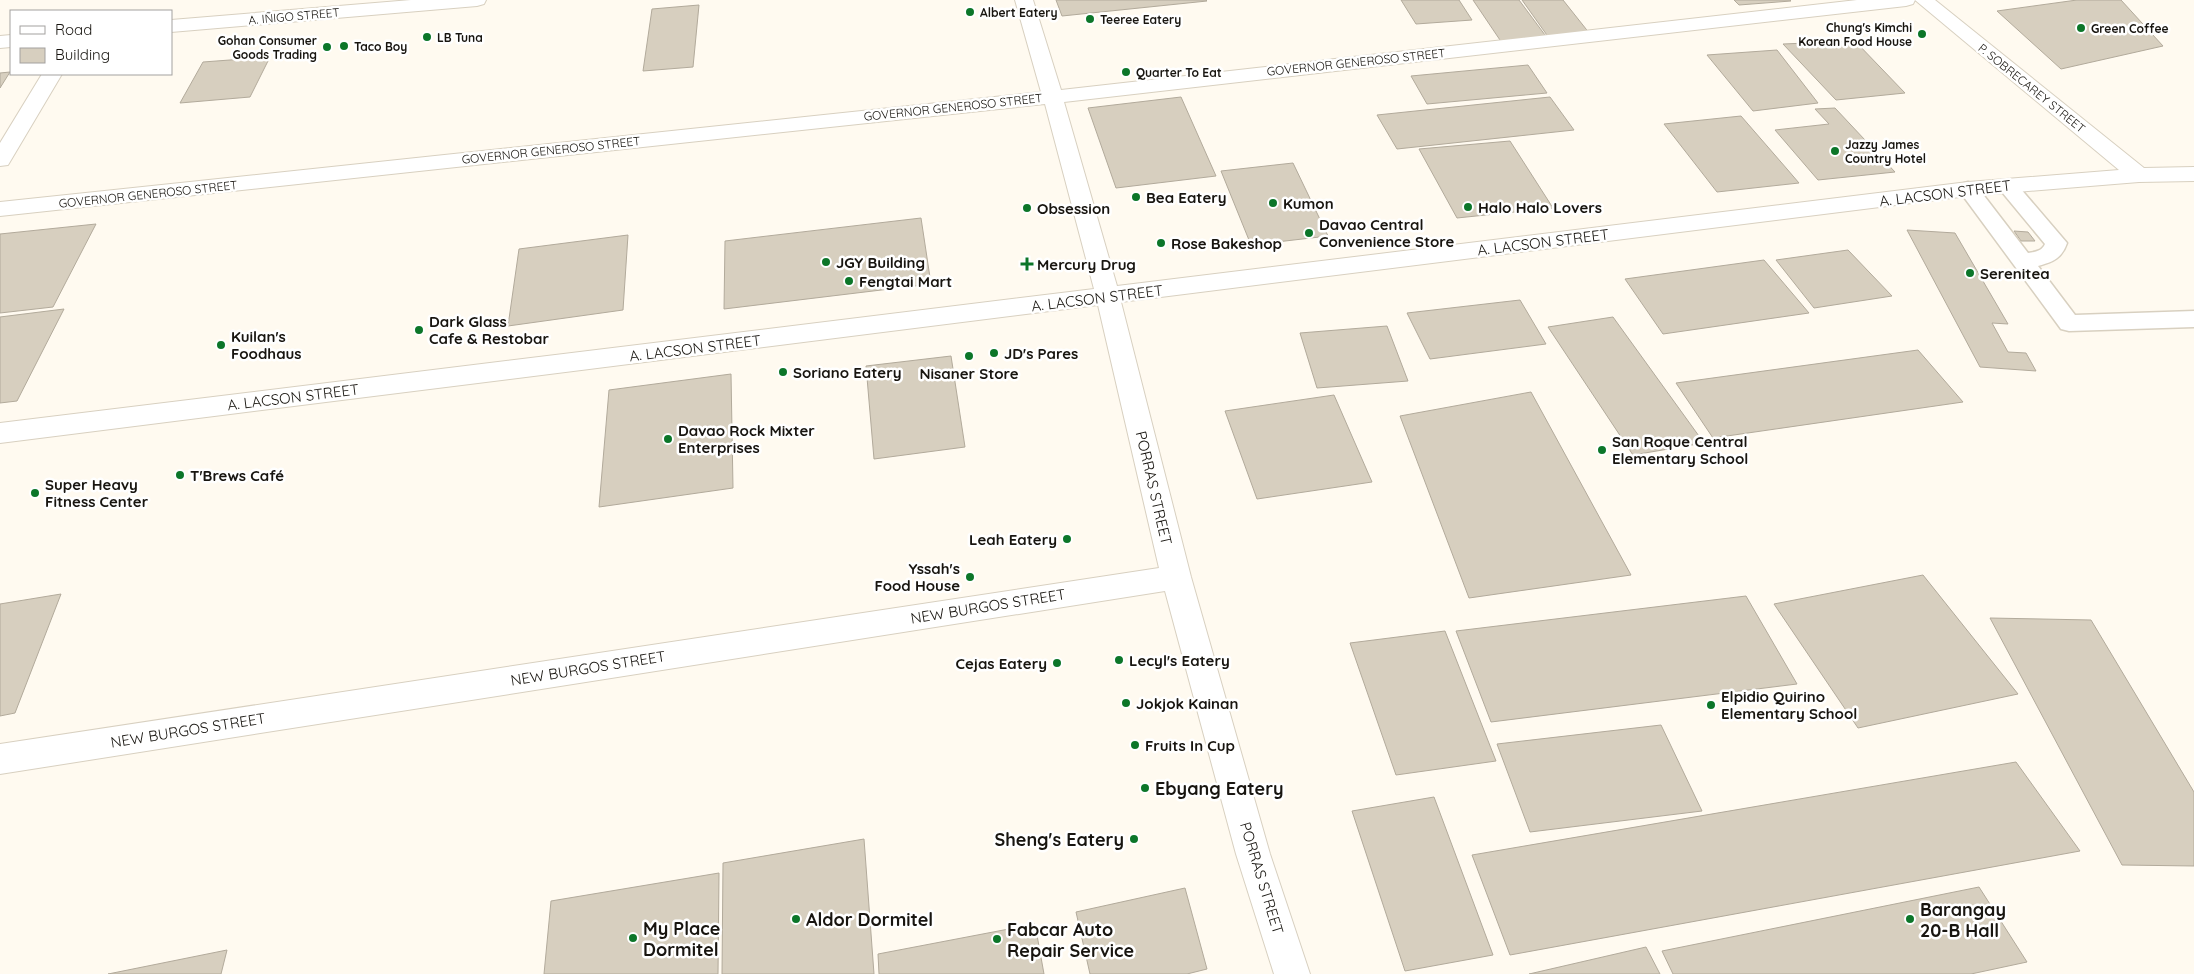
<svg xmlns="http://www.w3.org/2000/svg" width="2194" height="974" viewBox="0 0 2194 974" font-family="Quicksand,sans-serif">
  <rect width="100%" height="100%" fill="#fffaf0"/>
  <!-- building -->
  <path fill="#d7cfbf" stroke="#b2aa9b" d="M1056,0H1206L1207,1L1062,16Z
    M1401,0H1459L1472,20L1416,24Z
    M1473,0H1519L1548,39L1502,43Z
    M1522,0H1563L1590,34L1549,38Z
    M1734,0H1790L1791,1L1739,5Z
    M2077,0H2121L2163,46L2061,69L1997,11Z
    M699,5L693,67L643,71L652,9Z
    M1855,41L1905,93L1836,100L1783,44Z
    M1777,50L1818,103L1753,111L1707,55Z
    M270,57L250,97L180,103L203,62Z
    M1528,65L1547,93L1427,104L1411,76Z
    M10,72L0,88V73Z
    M1181,97L1216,176L1116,188L1088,108Z
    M1550,97L1574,130L1397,149L1377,115Z
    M1835,108L1895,172L1818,180L1775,130L1829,124L1815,109Z
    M1741,116L1787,169L1799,183L1717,192L1664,124Z
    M1510,141L1553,208L1457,218L1419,149Z
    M1293,163L1328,236L1251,245L1221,171Z
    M921,218L931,284L724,309L725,241Z
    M96,224L53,307L0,313V234Z
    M1907,230L1955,233L2008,324L1992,323L2008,352L2026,353L2036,371L1980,367Z
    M2014,231L2028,232L2035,241H2021Z
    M628,235L623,310L508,326L519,249Z
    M1848,250L1892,296L1814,308L1776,260Z
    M1764,260L1809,313L1663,334L1625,279Z
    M1520,300L1546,344L1430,359L1407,313Z
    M64,309L17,401L0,403V317Z
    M1613,317L1704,443L1633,455L1548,327Z
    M1387,326L1408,381L1317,388L1300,333Z
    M1918,350L1963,402L1713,438L1676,383Z
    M951,356L965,447L874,459L866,366Z
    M731,374L733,488L599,507L609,390Z
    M1531,392L1631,575L1469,598L1400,416Z
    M1334,395L1372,482L1257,499L1225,411Z
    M1923,575L2018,694L1858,728L1774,604Z
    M61,594L15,713L0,716V604Z
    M1746,596L1797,684L1491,722L1456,631Z
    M1990,618L2091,620L2194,792V866L2122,865Z
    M1445,631L1496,761L1396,775L1350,643Z
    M1661,725L1702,811L1530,832L1497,744Z
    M2016,762L2080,851L1510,955L1472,855Z
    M1434,797L1493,955L1405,971L1352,811Z
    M864,839L874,974H722L723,863Z
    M719,873L718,974H544L551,901Z
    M1979,887L2027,962L1971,974H1673L1662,951Z
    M1185,888L1207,969L1187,974H1090L1076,912Z
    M1035,924L1044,974H879L878,954Z
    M1646,947L1660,974H1529Z
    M227,950L221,974H108Z"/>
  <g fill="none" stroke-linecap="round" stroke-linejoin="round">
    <!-- lane casing -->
    <g stroke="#d8d0c0" stroke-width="3">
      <path id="lane" d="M2007,180L2014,181L2067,243C2062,258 2053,262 2038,266L2075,315L2194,311V327L2069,331L2061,329L1958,189L1961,184L1968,182L1975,184L2028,253C2035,252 2042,251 2045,244L1997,186L2000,181Z"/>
    </g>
    <!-- street casing -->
    <g stroke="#d8d0c0" stroke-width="2">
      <path id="street" d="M1015,0H1033L1061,90L1857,0H1935L2144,168L2194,167V181L2139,182L1968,196L1121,302L1191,577L1270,854L1310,974H1274L1236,854L1165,591L0,774V744L1159,568L1098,305L0,443V423L1094,289L1045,104L0,216V202L1041,92ZM1915,0L2119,170L1968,182L1117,286L1064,102L1906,6L1913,4Z
        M42,74H62L11,160L8,165L0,166V143Z"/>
    </g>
    <!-- secondary casing -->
    <g stroke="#d8d0c0" stroke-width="2">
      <path id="secondary" d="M411,0H486L484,4L477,6L171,32V20Z
        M11,35V47L0,48V36Z"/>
    </g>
    <!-- lane -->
    <use href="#lane" fill="#fff" fill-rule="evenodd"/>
    <!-- street -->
    <use href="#street" fill="#fff" fill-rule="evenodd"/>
    <!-- secondary -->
    <use href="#secondary" fill="#fff" fill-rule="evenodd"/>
  </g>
  <!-- markers -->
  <g fill="#0c7629" stroke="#fff" stroke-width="2">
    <circle cx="970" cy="12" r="5"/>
    <circle cx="1090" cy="19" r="5"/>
    <circle cx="2081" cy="28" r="5"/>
    <circle cx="1922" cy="34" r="5"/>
    <circle cx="427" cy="37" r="5"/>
    <circle cx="344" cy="46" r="5"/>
    <circle cx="327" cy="47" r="5"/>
    <circle cx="1126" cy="72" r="5"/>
    <circle cx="1835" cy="151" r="5"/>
    <circle cx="1136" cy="197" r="5"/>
    <circle cx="1273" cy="203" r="5"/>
    <circle cx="1468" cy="207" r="5"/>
    <circle cx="1027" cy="208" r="5"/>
    <circle cx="1309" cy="233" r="5"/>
    <circle cx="1161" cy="243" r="5"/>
    <circle cx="826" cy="262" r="5"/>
    <path d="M1024.5 256.5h5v5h5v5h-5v5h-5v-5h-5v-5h5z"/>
    <circle cx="1970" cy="273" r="5"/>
    <circle cx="849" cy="281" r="5"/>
    <circle cx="419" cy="330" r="5"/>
    <circle cx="221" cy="345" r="5"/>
    <circle cx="994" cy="353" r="5"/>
    <circle cx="969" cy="356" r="5"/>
    <circle cx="783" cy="372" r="5"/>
    <circle cx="668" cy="439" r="5"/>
    <circle cx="1602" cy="450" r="5"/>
    <circle cx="180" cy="475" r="5"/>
    <circle cx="35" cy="493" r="5"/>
    <circle cx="1067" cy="539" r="5"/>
    <circle cx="970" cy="577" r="5"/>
    <circle cx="1119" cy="660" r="5"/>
    <circle cx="1057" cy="663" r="5"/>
    <circle cx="1126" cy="703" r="5"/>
    <circle cx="1711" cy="705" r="5"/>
    <circle cx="1135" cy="745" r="5"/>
    <circle cx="1145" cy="788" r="5"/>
    <circle cx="1134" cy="839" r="5"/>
    <circle cx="796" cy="919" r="5"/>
    <circle cx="1910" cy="919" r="5"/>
    <circle cx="633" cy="938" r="5"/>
    <circle cx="997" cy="939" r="5"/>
  </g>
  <g text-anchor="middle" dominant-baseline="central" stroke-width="5" stroke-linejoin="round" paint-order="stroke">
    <!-- far-poi labels -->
    <g font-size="12" font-weight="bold" fill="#181510" stroke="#fff" text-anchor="start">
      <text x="980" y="12">Albert Eatery</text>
      <text x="1100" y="19">Teeree Eatery</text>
      <text x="1912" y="27" text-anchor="end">Chung's Kimchi<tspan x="1912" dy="14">Korean Food House</tspan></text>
      <text x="2091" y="28">Green Coffee</text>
      <text x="437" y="37">LB Tuna</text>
      <text x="317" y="40" text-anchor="end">Gohan Consumer<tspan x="317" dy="14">Goods Trading</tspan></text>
      <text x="354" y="46">Taco Boy</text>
      <text x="1136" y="72">Quarter To Eat</text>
      <text x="1845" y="144">Jazzy James<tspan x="1845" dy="14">Country Hotel</tspan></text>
    </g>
    <!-- far-street labels -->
    <g font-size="12" fill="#181510" stroke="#fff">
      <text transform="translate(294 16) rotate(-5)">A. IÑIGO STREET</text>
      <text transform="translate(1356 62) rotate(-6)">GOVERNOR GENEROSO STREET</text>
      <text transform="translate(2032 88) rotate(39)">P. SOBRECAREY STREET</text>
      <text transform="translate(953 107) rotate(-6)">GOVERNOR GENEROSO STREET</text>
      <text transform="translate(551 150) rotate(-6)">GOVERNOR GENEROSO STREET</text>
      <text transform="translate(148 194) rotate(-6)">GOVERNOR GENEROSO STREET</text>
    </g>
    <!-- street labels -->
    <g font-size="15" fill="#181510" stroke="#fff">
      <text transform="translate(1945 193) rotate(-7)">A. LACSON STREET</text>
      <text transform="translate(1543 242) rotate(-7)">A. LACSON STREET</text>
      <text transform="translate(1097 298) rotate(-7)">A. LACSON STREET</text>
      <text transform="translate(695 348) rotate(-7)">A. LACSON STREET</text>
      <text transform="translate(293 397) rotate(-7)">A. LACSON STREET</text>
      <text transform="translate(1154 488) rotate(77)">PORRAS STREET</text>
      <text transform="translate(988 606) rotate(-9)">NEW BURGOS STREET</text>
      <text transform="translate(588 668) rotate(-9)">NEW BURGOS STREET</text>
      <text transform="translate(188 730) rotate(-9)">NEW BURGOS STREET</text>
      <text transform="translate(1262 878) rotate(73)">PORRAS STREET</text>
    </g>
    <!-- poi labels -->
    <g font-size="15" font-weight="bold" fill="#181510" stroke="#fff" text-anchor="start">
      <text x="1146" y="197">Bea Eatery</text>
      <text x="1283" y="203">Kumon</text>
      <text x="1478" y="207">Halo Halo Lovers</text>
      <text x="1037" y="208">Obsession</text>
      <text x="1319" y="224">Davao Central<tspan x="1319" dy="17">Convenience Store</tspan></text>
      <text x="1171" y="243">Rose Bakeshop</text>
      <text x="836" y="262">JGY Building</text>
      <text x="1037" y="264">Mercury Drug</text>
      <text x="1980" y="273">Serenitea</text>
      <text x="859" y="281">Fengtai Mart</text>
      <text x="429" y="321">Dark Glass<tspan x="429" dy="17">Cafe &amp; Restobar</tspan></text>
      <text x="231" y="336">Kuilan's<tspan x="231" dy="17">Foodhaus</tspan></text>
      <text x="1004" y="353">JD's Pares</text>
      <text x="793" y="372">Soriano Eatery</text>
      <text x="969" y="373" text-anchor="middle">Nisaner Store</text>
      <text x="678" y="430">Davao Rock Mixter<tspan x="678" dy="17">Enterprises</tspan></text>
      <text x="1612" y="441">San Roque Central<tspan x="1612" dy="17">Elementary School</tspan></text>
      <text x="190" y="475">T'Brews Café</text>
      <text x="45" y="484">Super Heavy<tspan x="45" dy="17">Fitness Center</tspan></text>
      <text x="1057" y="539" text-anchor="end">Leah Eatery</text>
      <text x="960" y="568" text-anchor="end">Yssah's<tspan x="960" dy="17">Food House</tspan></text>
      <text x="1129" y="660">Lecyl's Eatery</text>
      <text x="1047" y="663" text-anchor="end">Cejas Eatery</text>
      <text x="1721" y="696">Elpidio Quirino<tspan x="1721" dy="17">Elementary School</tspan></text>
      <text x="1136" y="703">Jokjok Kainan</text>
      <text x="1145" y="745">Fruits In Cup</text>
    </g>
    <!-- near-poi labels -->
    <g font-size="18" font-weight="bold" fill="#181510" stroke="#fff" text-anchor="start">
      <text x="1155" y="788">Ebyang Eatery</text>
      <text x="1124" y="839" text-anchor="end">Sheng's Eatery</text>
      <text x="1920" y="909">Barangay<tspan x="1920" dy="21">20-B Hall</tspan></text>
      <text x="806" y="919">Aldor Dormitel</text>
      <text x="643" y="928">My Place<tspan x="643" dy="21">Dormitel</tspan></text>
      <text x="1007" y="929">Fabcar Auto<tspan x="1007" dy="21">Repair Service</tspan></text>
    </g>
  </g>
  <!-- legend -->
  <rect x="10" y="10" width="162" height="65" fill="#ffffff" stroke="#a3a19f"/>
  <rect x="20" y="26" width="25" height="8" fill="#ffffff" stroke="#a3a19f"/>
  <text x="55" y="35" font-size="15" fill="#181510">Road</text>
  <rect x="20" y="48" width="25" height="15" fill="#d7cfbf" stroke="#a3a19f"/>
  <text x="55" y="60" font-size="15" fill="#181510">Building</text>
</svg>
